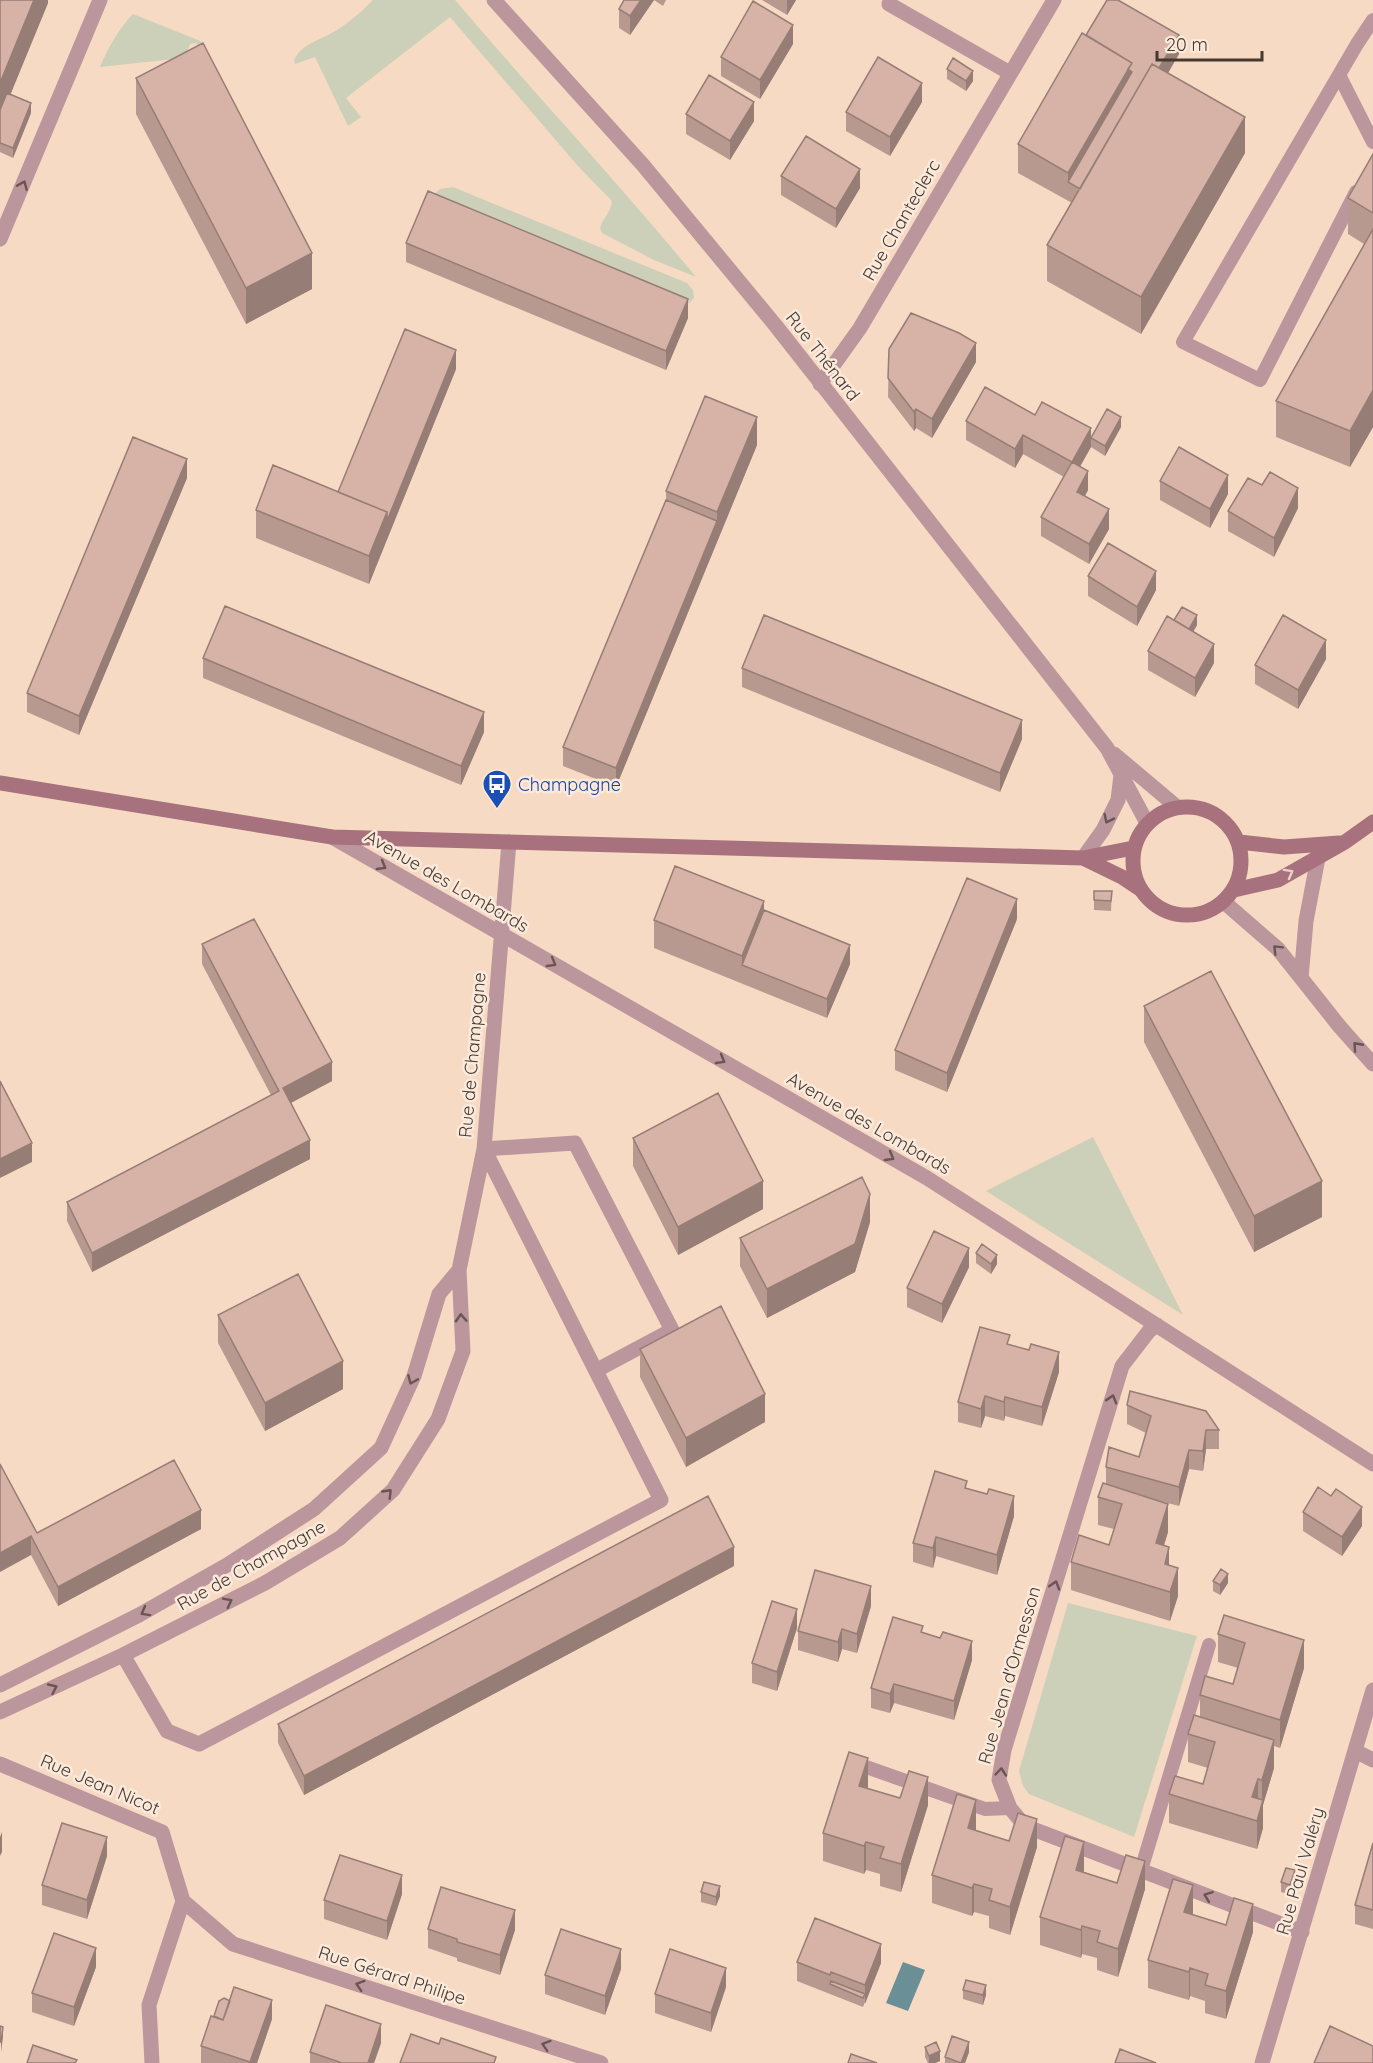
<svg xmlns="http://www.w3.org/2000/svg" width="1373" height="2063" viewBox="0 0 1373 2063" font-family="Quicksand,sans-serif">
  <rect width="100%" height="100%" fill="#f7dac3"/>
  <!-- green -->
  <path fill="#ccd0b8" d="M373,0H455C534,93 618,182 696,277L654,260L602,233L600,228C603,218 611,212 612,201L577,165L450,17L346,98L361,117L348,126L315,57L295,64L294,61C300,43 325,39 340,28C352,20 362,11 373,0Z
    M133,14L198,40L206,45L201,48L196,43L190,44L188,50L189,57L184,58L100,67C109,46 118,30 133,14Z
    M453,187L687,283L693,290L694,298L687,305L432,196L440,189Z
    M1093,1137L1183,1315L986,1191Z
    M1068,1603L1197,1636L1134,1837L1029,1794L1023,1786L1019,1771Z"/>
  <!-- water -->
  <path fill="#6b8f96" d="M903,1962L925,1970L908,2011L886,2003Z"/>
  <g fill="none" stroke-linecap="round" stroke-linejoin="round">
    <!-- lane -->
    <path stroke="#bc969d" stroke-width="14" d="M1339,75L1373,142
      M1356,192L1260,380L1183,342L1357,44L1373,20
      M855,1763L985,1809L1010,1808
      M1141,1870L1209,1645"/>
    <!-- street -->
    <path stroke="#bc969d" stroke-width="15" d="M494,0L643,165L776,326L1107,748L1147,823
      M889,4L1010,73
      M0,239L100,0
      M820,384L860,328L1054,0
      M1114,754L1177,807
      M332,837L927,1178L1373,1464
      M1083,858L1103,830L1118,800L1121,775
      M1224,902L1278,949L1340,1027L1373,1064
      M1301,978L1306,921L1318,858
      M1157,1325L1149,1331L1122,1366L1004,1750L999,1780L1010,1808L1025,1826L1302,1932
      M123,1655L167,1731L199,1744L661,1500L484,1149L575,1143L672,1330L597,1370
      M0,1685L139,1615L227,1565L314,1509L381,1448L414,1376L439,1294L459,1270
      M0,1712L123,1655L265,1583L340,1538L393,1490L438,1419L463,1351L459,1270L484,1149L509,842
      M1355,1751L1373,1760
      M0,1764L162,1832L183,1901L149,2005L152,2063
      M183,1901L233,1944L601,2063
      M1262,2063L1373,1690"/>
    <!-- secondary -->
    <path stroke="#a7727d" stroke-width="15" d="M0,783L332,837L1083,858L1133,848
      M1133 861a54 54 0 1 1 108 0a54 54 0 1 1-108 0Z
      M1239,842L1284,847L1339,843
      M1083,858L1122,877L1140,889
      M1234,890L1278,880L1345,842L1373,822"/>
  </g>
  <!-- wall -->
  <path fill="#b89990" d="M0,0H48V3L10,94L31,113L13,158L0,152Z
    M624,0H666L663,6L654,0L630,35L619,28V9Z
    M762,0H796L787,15Z
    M1086,35L1179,54L1168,73L1245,153L1141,334L1047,281V245L1072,203L1018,173V144Z
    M793,44L760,99L721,76V57Z
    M947,69L973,81L966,91L947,79Z
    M136,78L312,289L246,324L136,114Z
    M922,102L890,156L846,131V112Z
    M686,114L754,121L730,160L686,134Z
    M1373,154V427L1350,467L1276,437V401L1364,244L1348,234V198Z
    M781,176L860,188L836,228L781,195Z
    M406,243L688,318L666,370L406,262Z
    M889,349L976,362L932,438L916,428L914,431L888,397Z
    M456,369L369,584L256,538V510L338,492Z
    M1035,415L1091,438L1121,427L1105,456L1091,447L1080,466L1088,490L1085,496L1109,529L1089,564L1041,536V517L1064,477L1023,454L1015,468L966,440V421Z
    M757,445L616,787L563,766V747L666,500V491Z
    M187,478L79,735L27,712V693Z
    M1160,481L1228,494L1210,528L1160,500Z
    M1262,485L1298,508L1274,557L1228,531V511Z
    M1088,576L1156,590L1137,626L1088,596Z
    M1174,620L1197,625L1193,632L1214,663L1195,697L1148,670V651Z
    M203,658L484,732L461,785L203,678Z
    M1326,659L1298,709L1255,684V665Z
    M742,668L1022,739L1000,792L742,687Z
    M1112,891L1111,911L1094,910V900Z
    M764,901V910L850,964L827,1018L654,948V920Z
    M1017,919L947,1092L895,1070V1050Z
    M202,944L332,1081L291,1103L310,1159L92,1272L67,1221V1202L271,1095L202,964Z
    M1144,1006L1322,1217L1254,1252L1144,1042Z
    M633,1138L763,1209L678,1255L633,1166Z
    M870,1222L855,1272L767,1318L740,1266V1238Z
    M976,1253L997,1264L991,1274L976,1263Z
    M969,1267L942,1323L907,1307V1288Z
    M218,1315L343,1389L265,1431L218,1343Z
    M1010,1345L1059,1372L1042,1426L1005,1416L1004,1421L985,1416L981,1428L958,1422V1402Z
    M640,1349L765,1422L686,1467L640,1377Z
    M1127,1405L1219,1430V1449H1206L1203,1471L1189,1469L1179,1506L1156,1500L1168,1532L1164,1545L1178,1596L1170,1621L1071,1590V1562L1109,1545L1114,1529L1098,1525V1497L1106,1484V1467L1139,1457L1146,1433L1127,1424Z
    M0,1464L37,1533L201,1529L58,1606L31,1555Z
    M967,1488L1014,1516L997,1575L936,1556L933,1568L913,1562V1543Z
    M1303,1512L1362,1526L1342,1556L1303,1531Z
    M734,1566L304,1795L278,1743V1724Z
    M1213,1581L1228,1583L1220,1595L1213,1591Z
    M871,1606L857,1653L842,1649L838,1662L798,1650V1631Z
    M1224,1615L1304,1668L1280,1748L1274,1746V1768L1263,1805V1828L1257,1849L1169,1823V1794L1203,1784L1208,1768L1188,1762V1734L1200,1717V1695L1233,1684L1238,1668L1218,1662V1634Z
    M797,1628L777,1691L752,1683V1663Z
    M923,1633L972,1660L954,1720L894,1703L890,1713L871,1708V1688Z
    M868,1787L867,1788L900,1798L928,1805L901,1892L880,1886V1874L866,1870L864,1874L823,1861V1833Z
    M976,1829V1830L1009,1841L1037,1847L1010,1935L989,1928V1916L974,1912L972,1916L932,1903V1875Z
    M1373,1843V1929L1355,1924V1905Z
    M107,1856L87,1919L42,1905V1885Z
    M1084,1871V1872L1117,1883L1145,1889L1118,1977L1097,1970V1958L1082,1954L1081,1958L1040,1945V1917Z
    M1295,1880L1290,1895L1281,1892V1882Z
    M701,1892L720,1896L716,1906L701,1902Z
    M402,1894L387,1940L324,1919V1900Z
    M1193,1913L1192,1915L1226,1925L1253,1932L1226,2019L1205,2013V2001L1190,1996L1189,2000L1148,1988V1960Z
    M428,1929L515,1930L500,1975L457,1961V1958L428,1948Z
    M797,1962L881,1963L863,2007L797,1981Z
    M96,1967L74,2026L32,2012V1993Z
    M621,1969L605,2015L545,1994V1975Z
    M726,1987L711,2032L655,2013V1994Z
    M963,1990L986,1995L983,2005L963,1999Z
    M214,2016L272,2019L257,2063H201V2046Z
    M381,2043L374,2063H310V2052Z
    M925,2047L940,2061L935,2063H928L925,2057Z
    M969,2052L965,2063H945V2057Z"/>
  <!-- shaded-wall -->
  <path fill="#967d75" d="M34,0H48V3L0,120V83Z
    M641,0H654L630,35V16Z
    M787,0H796L787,15Z
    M793,25V44L760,99V80Z
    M1179,35V54L1087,212V193Z
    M1132,63V91L1068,182V173Z
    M973,71V81L966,91V81Z
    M922,83V102L890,156V137Z
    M754,102V121L730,160V141Z
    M31,103V113L13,158V148Z
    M1245,117V153L1141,334V297Z
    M860,169V188L836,228V209Z
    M312,253V289L246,324V288Z
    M688,299V318L666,370V351Z
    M976,343V362L932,438V419Z
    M456,350V369L369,584V556L387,512Z
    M1373,390V427L1350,467V431Z
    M916,409V428L914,431V412Z
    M757,417V445L616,787V768L717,521V512Z
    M1121,417V427L1105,456V446Z
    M1091,428V447L1072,481V462Z
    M1023,435V454L1015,468V449Z
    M187,459V478L79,735V716Z
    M1088,471V490L1077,511V492Z
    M1228,475V494L1210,528V509Z
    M1298,488V508L1274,557V538Z
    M1109,509V529L1089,564V544Z
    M1156,571V590L1137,626V607Z
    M1197,615V625L1185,646V636Z
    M1326,640V659L1298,709V690Z
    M1214,644V663L1195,697V678Z
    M484,712V732L461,785V766Z
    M1022,720V739L1000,792V773Z
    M1017,899V919L947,1092V1073Z
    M764,901V929L742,965V956Z
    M850,945V964L827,1018V999Z
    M332,1062V1081L283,1107V1088Z
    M310,1140V1159L92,1272V1253Z
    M32,1143V1162L0,1178V1159Z
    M763,1181V1209L678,1255V1227Z
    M1322,1181V1217L1254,1252V1216Z
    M870,1194V1222L855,1272L767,1318V1289Z
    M969,1248V1267L942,1323V1304Z
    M997,1255V1264L991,1274V1264Z
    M1059,1352V1372L1042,1426V1407Z
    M343,1361V1389L265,1431V1403Z
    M765,1394V1422L686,1467V1438Z
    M985,1396V1416L981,1428V1409Z
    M1005,1397V1416L1004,1421V1402Z
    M1206,1430V1449L1203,1471V1451Z
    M1189,1450V1469L1179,1506V1487Z
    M1014,1496V1516L997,1575V1555Z
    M1168,1504V1532L1156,1571V1543Z
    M1362,1507V1526L1342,1556V1537Z
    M201,1510V1529L58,1606V1587Z
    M31,1536V1555L0,1572V1553Z
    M936,1537V1556L933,1568V1548Z
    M734,1547V1566L304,1795V1776Z
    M1169,1547V1575L1165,1592V1564Z
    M1178,1568V1596L1170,1621V1592Z
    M1228,1574V1583L1220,1595V1585Z
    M871,1586V1606L857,1653V1634Z
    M797,1609V1628L777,1691V1672Z
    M842,1629V1649L838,1662V1642Z
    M1304,1640V1668L1280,1748V1720Z
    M972,1641V1660L954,1720V1701Z
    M894,1684V1703L890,1713V1694Z
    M1274,1740V1768L1263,1805V1828L1257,1849V1821L1262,1803V1780Z
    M868,1758V1787L859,1814V1786Z
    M928,1777V1805L901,1892V1864Z
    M1258,1779V1807L1252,1797Z
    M976,1800V1829L968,1856V1828Z
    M1037,1819V1847L1010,1935V1907Z
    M2,1832V1852L0,1856V1837Z
    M107,1837V1856L87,1919V1900Z
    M866,1842V1870L864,1874V1846Z
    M1084,1842V1871L1076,1898V1870Z
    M1145,1861V1889L1118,1977V1949Z
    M1295,1870V1880L1290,1895V1885Z
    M402,1875V1894L387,1940V1921Z
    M974,1884V1912L972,1916V1888Z
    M1193,1885V1913L1184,1940V1912Z
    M720,1886V1896L716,1906V1897Z
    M1253,1904V1932L1226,2019V1991Z
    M515,1910V1930L500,1975V1955Z
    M1082,1926V1954L1081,1958V1930Z
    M881,1944V1963L865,2004V1985Z
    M96,1948V1967L74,2026V2007Z
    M621,1949V1969L605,2015V1996Z
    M726,1968V1987L711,2032V2013Z
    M1190,1968V1996L1189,2000V1972Z
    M986,1985V1995L983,2005V1995Z
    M272,2000V2019L257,2063H250Z
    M381,2024V2043L374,2063H368Z
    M3,2027V2037L1,2052V2042Z
    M969,2042V2052L965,2063H961Z
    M940,2051V2061L935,2063H929V2056Z"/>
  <!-- building -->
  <path fill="#d6b2a7" stroke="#967d75" stroke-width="1.5" d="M0,0H34L0,83Z
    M624,0H641L630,16L619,9Z
    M1107,0H1118L1179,35L1159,68L1152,64L1080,189L1068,182L1132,72L1128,69L1132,63L1086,35Z
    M753,1L793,25L760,80L721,57Z
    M1082,33L1132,63L1068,173L1018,144Z
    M203,43L312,253L246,288L136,78Z
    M878,57L922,83L890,137L846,112Z
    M953,58L973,71L966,81L947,69Z
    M1152,64L1245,117L1141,297L1047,245Z
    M709,75L754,102L730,141L686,114Z
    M7,93L31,103L13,148L0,143V110Z
    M806,136L860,169L836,209L781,176Z
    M1373,154V213L1348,198Z
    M428,191L688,299L666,351L406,243Z
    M1373,229V390L1350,431L1276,401Z
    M911,313L959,333L976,343L932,419L916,409L914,412L888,378L889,349Z
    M405,329L456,350L387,521V512L338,492Z
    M985,387L1035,415L1042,402L1091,428L1072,462L1088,471L1077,492L1109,509L1089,544L1041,517L1072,462L1023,435L1015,449L966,421Z
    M705,396L757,417L717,512L666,491Z
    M1107,409L1121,417L1105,446L1091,438Z
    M133,437L187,459L79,716L27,693Z
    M1179,447L1228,475L1210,509L1160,481Z
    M273,465L387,512L369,556L256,510Z
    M1270,472L1298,488L1274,538L1228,511L1248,478L1262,485Z
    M666,500L717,521L616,768L563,747Z
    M1108,543L1156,571L1137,607L1088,576Z
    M225,606L484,712L461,766L203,658Z
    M1182,607L1197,615L1189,629L1174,620Z
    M764,615L1022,720L1000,773L742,668Z
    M1283,615L1326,640L1298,690L1255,665Z
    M1167,616L1214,644L1195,678L1148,651Z
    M675,866L764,901L742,956L654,920Z
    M967,878L1017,899L947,1073L895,1050Z
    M1094,891H1112L1111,901L1094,900Z
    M764,910L850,945L827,999L742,965Z
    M254,919L332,1062L283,1088L310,1140L92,1253L67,1202L279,1091L202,944Z
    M1211,971L1322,1181L1254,1216L1144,1006Z
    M0,1081L32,1143L0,1159Z
    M718,1093L763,1181L678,1227L633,1138Z
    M862,1177L870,1194L855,1244L767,1289L740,1238Z
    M934,1231L969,1248L942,1304L907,1288Z
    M982,1244L997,1255L991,1264L976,1253Z
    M298,1274L343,1361L265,1403L218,1315Z
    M721,1306L765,1394L686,1438L640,1349Z
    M980,1327L1010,1335L1007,1344L1029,1350L1031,1344L1059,1352L1042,1407L1005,1397L1004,1402L985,1396L981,1409L958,1402Z
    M1130,1391L1206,1411L1219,1430H1206L1203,1451L1189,1450L1179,1487L1106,1467L1109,1447L1139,1457L1151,1416L1127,1405Z
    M174,1460L201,1510L58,1587L31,1536L0,1553V1464L37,1533Z
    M935,1471L967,1481L965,1488L987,1494L989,1489L1014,1496L997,1555L936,1537L933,1548L913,1543Z
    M1103,1483L1168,1504L1156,1543L1169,1547L1165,1564L1178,1568L1170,1592L1071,1562L1079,1535L1109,1545L1122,1504L1098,1497Z
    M1318,1487L1331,1496L1336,1489L1362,1507L1342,1537L1303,1512Z
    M708,1496L734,1547L304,1776L278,1724Z
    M1221,1569L1228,1574L1220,1585L1213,1581Z
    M815,1570L871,1586L857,1634L842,1629L838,1642L798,1631Z
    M772,1601L797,1609L777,1672L752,1663Z
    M1224,1615L1304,1640L1280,1720L1200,1695L1205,1676L1233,1684L1245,1643L1218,1634Z
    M893,1617L923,1626L921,1632L940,1638L943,1632L972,1641L954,1701L894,1684L890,1694L871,1688Z
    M1194,1715L1274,1740L1262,1780L1258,1779L1252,1797L1263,1800L1257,1821L1169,1794L1175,1776L1203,1784L1215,1742L1188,1734Z
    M849,1752L868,1758L859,1786L900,1798L909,1771L928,1777L901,1864L880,1858L884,1847L866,1842L864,1846L823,1833Z
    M957,1794L976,1800L968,1828L1009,1841L1018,1813L1037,1819L1010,1907L989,1900L992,1889L974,1884L972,1888L932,1875Z
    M62,1823L107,1837L87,1900L42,1885Z
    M1065,1836L1084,1842L1076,1870L1117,1883L1126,1855L1145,1861L1118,1949L1097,1942L1100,1931L1082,1926L1081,1930L1040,1917Z
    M1373,1843V1910L1355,1905Z
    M340,1855L402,1875L387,1921L324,1900Z
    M1286,1868L1295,1870L1290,1885L1281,1882Z
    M1173,1879L1193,1885L1184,1912L1226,1925L1234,1898L1253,1904L1226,1991L1205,1985L1208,1974L1190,1968L1189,1972L1148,1960Z
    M704,1882L720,1886L716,1897L701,1892Z
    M441,1887L515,1910L500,1955L457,1942V1939L428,1929Z
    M815,1918L881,1944L865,1985L831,1972L830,1975L797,1962Z
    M561,1929L621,1949L605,1996L545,1975Z
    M54,1933L96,1948L74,2007L32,1993Z
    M670,1949L726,1968L711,2013L655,1994Z
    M966,1980L986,1985L983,1995L963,1990Z
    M831,1981L865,1994L863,1998L830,1984Z
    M234,1987L272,2000L250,2062L201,2046L211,2016L223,2020Z
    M224,1998L230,2001L223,2020L214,2016L219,2001Z
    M326,2005L381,2024L368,2063H342L310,2052Z
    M0,2026L3,2027L1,2042H0Z
    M1330,2026L1373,2046V2063H1314Z
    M411,2034L439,2044L441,2038L496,2057L494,2063H400Z
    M952,2036L969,2042L961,2063L945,2057Z
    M936,2042L940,2051L929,2056L925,2047Z
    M33,2045L77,2060L75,2063H27Z
    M1120,2049L1156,2063H1115Z
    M851,2054L877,2063H848Z"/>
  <!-- one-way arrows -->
  <defs><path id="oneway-chevron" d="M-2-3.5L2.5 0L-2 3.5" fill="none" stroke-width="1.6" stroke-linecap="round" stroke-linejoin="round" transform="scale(1.5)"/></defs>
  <g stroke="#695551">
    <use href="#oneway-chevron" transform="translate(23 185) rotate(-67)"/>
    <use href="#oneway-chevron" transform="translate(1108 819) rotate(116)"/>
    <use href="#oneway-chevron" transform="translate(382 866) rotate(30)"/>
    <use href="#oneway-chevron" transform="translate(1277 949) rotate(-135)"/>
    <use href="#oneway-chevron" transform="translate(552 963) rotate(30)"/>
    <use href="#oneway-chevron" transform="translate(1357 1046) rotate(-132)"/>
    <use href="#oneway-chevron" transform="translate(721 1060) rotate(30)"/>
    <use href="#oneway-chevron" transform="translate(890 1157) rotate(30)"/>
    <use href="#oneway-chevron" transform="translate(461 1318) rotate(-93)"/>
    <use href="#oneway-chevron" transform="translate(412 1380) rotate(113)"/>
    <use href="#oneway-chevron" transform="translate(1112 1399) rotate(-73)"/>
    <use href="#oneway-chevron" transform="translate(388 1493) rotate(-46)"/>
    <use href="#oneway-chevron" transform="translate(1055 1585) rotate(-73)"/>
    <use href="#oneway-chevron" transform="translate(228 1602) rotate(-27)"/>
    <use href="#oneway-chevron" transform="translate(145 1612) rotate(151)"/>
    <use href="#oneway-chevron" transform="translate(53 1688) rotate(-25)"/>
    <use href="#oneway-chevron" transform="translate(1001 1772) rotate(-85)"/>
    <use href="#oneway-chevron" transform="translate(1208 1896) rotate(-159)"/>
    <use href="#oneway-chevron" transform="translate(360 1985) rotate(-162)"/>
    <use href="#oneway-chevron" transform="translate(546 2045) rotate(-162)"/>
  </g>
  <use stroke="#ead2c9" href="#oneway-chevron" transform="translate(1289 873) rotate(-29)"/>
  <!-- icons -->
  <defs>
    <g id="bus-pin" transform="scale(1.5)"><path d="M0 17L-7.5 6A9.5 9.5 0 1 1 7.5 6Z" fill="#1a4fb4" stroke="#fbeadc"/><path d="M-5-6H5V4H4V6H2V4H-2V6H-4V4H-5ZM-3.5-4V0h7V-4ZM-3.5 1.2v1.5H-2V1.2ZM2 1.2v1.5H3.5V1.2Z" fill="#fff"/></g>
  </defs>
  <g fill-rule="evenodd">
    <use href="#bus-pin" x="497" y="784"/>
  </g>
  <g text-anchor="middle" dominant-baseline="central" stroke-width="5" stroke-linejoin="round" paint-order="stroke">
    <!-- street labels -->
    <g font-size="18" fill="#453930" stroke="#fbeadc">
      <text transform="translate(901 220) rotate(-60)">Rue Chanteclerc</text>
      <text transform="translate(823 356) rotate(52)">Rue Thénard</text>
      <text transform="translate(447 881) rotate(30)">Avenue des Lombards</text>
      <text transform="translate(472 1055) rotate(-85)">Rue de Champagne</text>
      <text transform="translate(869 1123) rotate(30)">Avenue des Lombards</text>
      <text transform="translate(251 1565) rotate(-29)">Rue de Champagne</text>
      <text transform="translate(1009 1675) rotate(-74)">Rue Jean d'Ormesson</text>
      <text transform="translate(100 1784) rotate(23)">Rue Jean Nicot</text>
      <text transform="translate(1300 1871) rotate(-74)">Rue Paul Valéry</text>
      <text transform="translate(392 1975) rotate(18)">Rue Gérard Philipe</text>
    </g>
    <!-- transit labels -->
    <g font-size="18" fill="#164399" stroke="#fbeadc" text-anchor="start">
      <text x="518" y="784">Champagne</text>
    </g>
  </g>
  <!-- scale -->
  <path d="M1157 51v9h105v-9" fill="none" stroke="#453930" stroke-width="3"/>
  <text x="1166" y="51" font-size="18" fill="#453930" stroke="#fbeadc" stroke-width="4.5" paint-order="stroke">20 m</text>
</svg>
